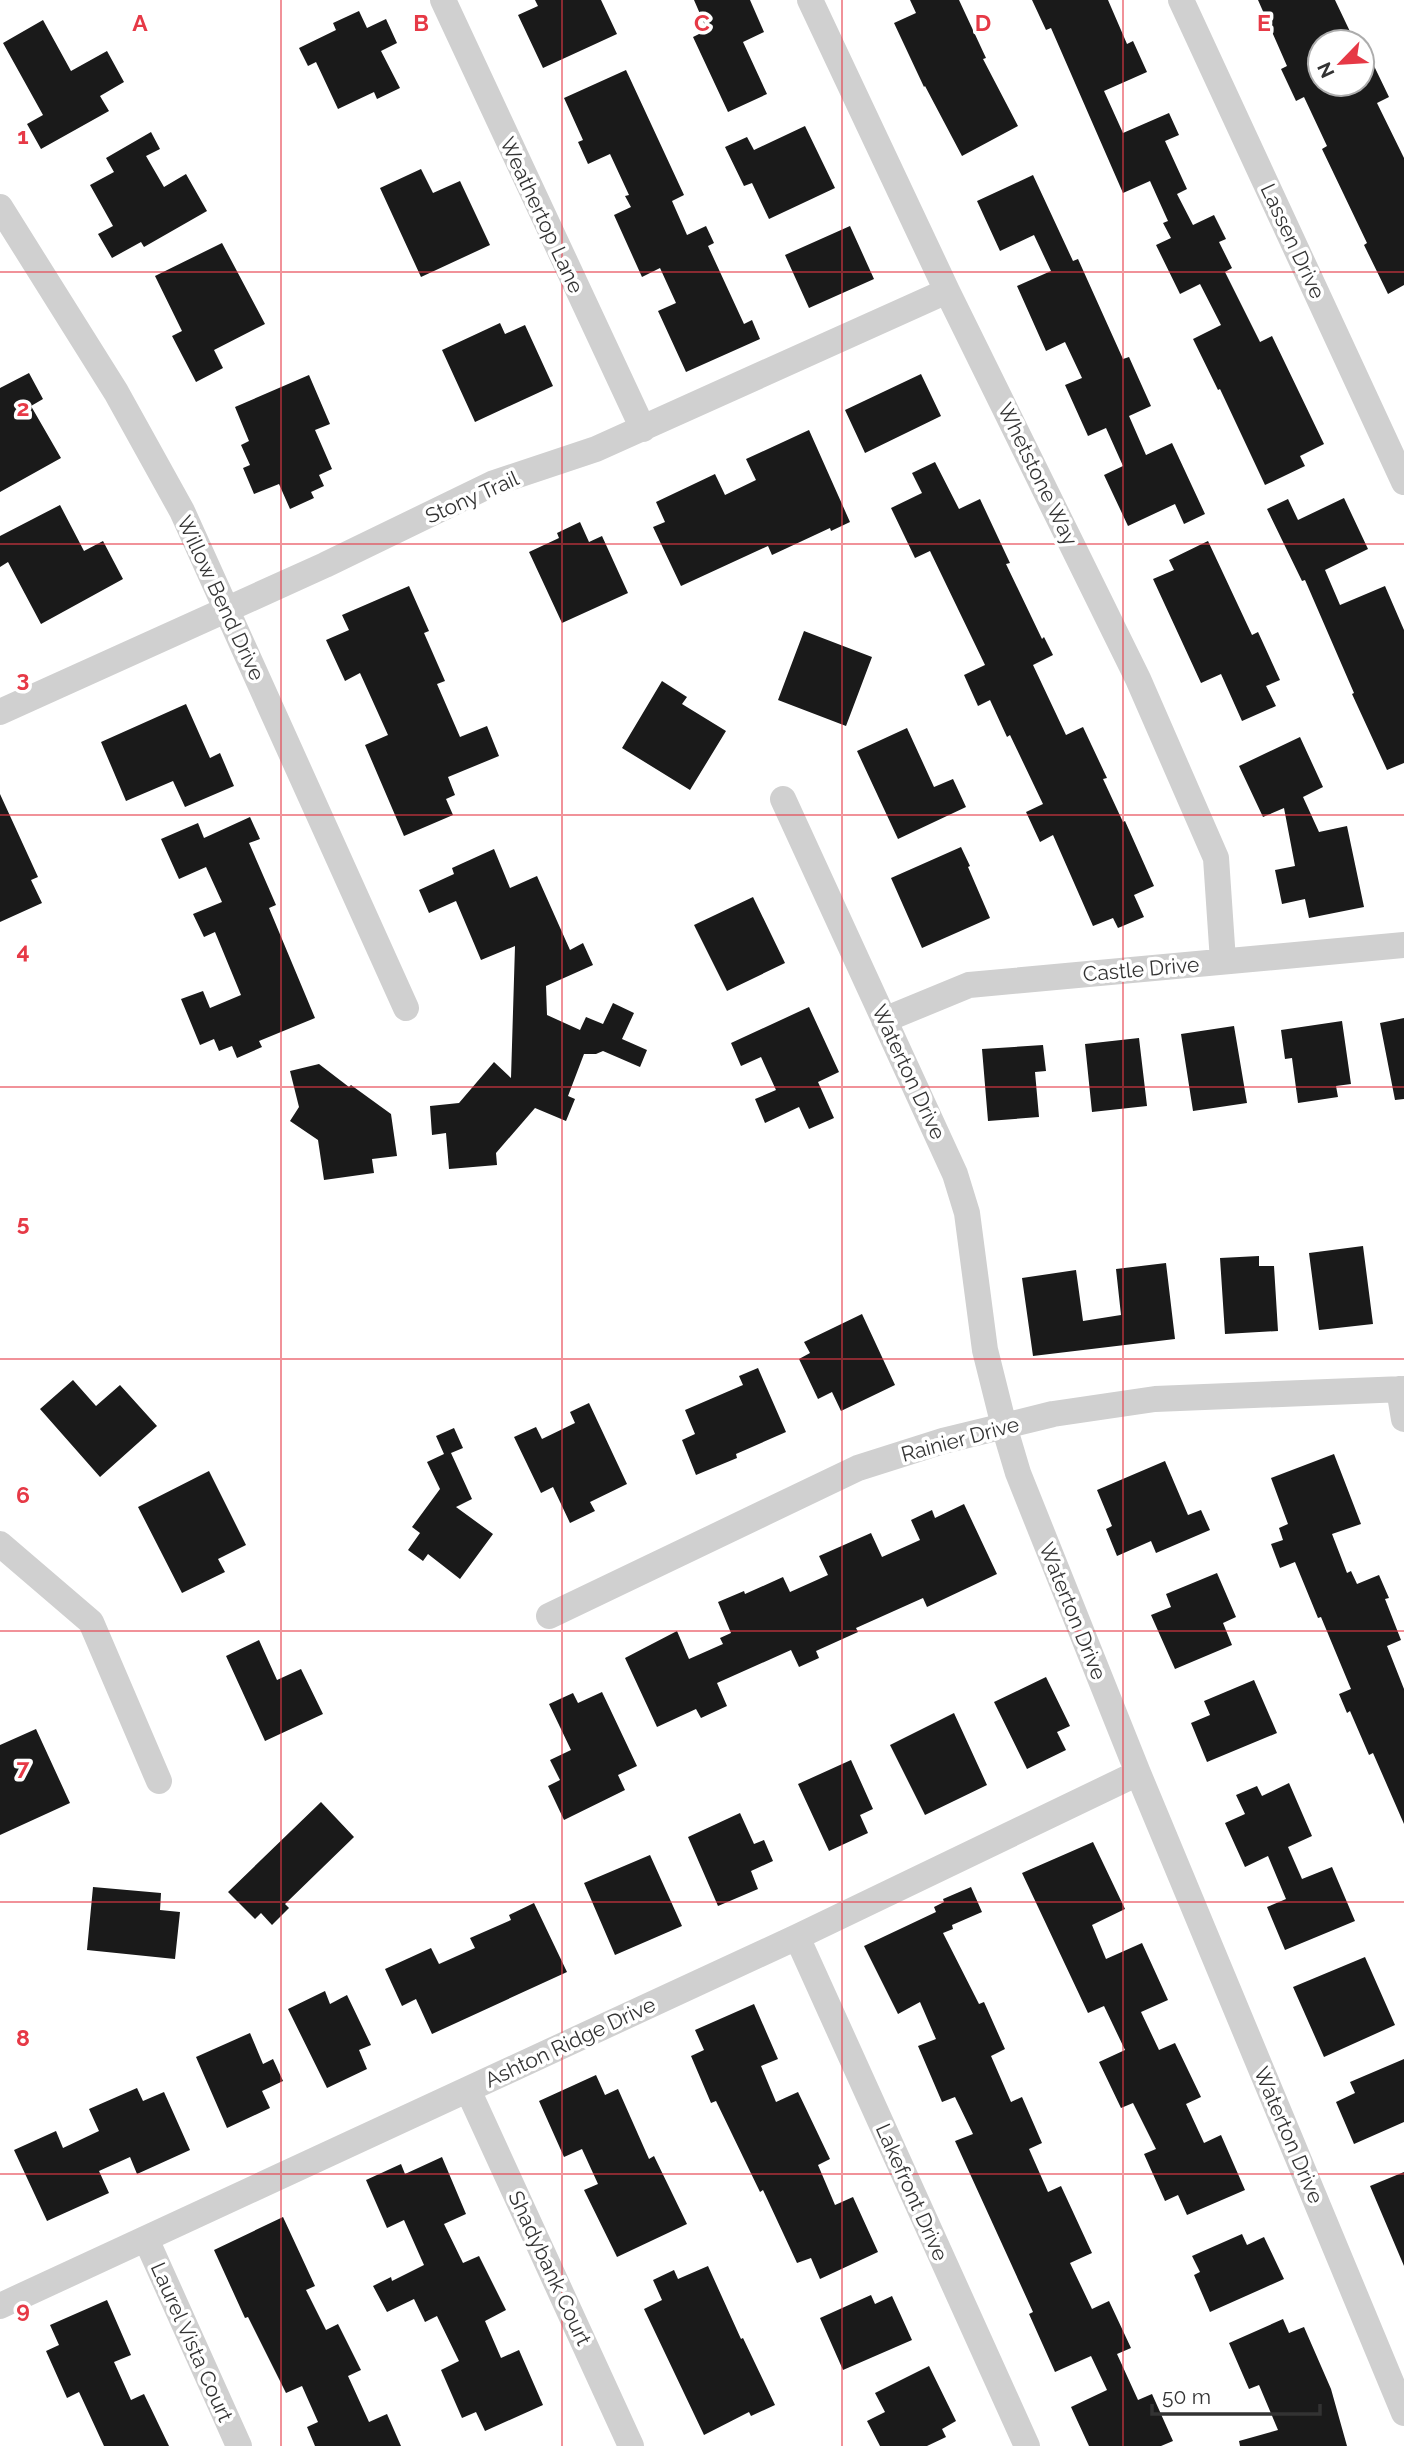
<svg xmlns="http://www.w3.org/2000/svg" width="1404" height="2446" viewBox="0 0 1404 2446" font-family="Raleway,sans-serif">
  <rect width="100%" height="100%" fill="#fff"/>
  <!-- building -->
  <path fill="#1a1a1a" d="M535,0H601L617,34L543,68L518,15L538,6Z
    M694,0H750L764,32L743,42L767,94L728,112L693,37L707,30Z
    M910,0H959L986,58L983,59L1018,126L962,156L925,86L924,87L894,23L916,13Z
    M1032,0H1108L1127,44L1133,41L1147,72L1104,91L1123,133L1169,113L1179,135L1165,141L1187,189L1177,194L1193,225L1214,215L1226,239L1219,242L1232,268L1225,272L1260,342L1272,336L1324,444L1300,456L1305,466L1265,485L1220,389L1218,390L1193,339L1221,325L1200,284L1180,294L1156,245L1171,238L1163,223L1168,221L1150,181L1123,193L1051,28L1046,30Z
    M1258,0H1335L1355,42H1320V84H1362V41L1389,97L1377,103L1404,158V285L1388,294L1364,245L1367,243L1322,149L1327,146L1304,97L1296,101L1281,69L1287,66Z
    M359,11L367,28L386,19L397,43L381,51L400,88L377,99L374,92L338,109L316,62L308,66L299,48L336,30L333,23Z
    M43,20L71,71L107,51L124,82L100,96L109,111L41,149L27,124L43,115L3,43Z
    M626,70L684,195L672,201L687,235L706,226L714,243L708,246L744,324L752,320L760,339L686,372L658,311L676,303L660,268L642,277L614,215L631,207L625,196L629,195L610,154L588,164L578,142L583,140L564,98Z
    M805,126L835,188L769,219L752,183L744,186L725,147L747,137L754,150Z
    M151,132L160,149L146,156L164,187L186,174L207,211L144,247L141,242L112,258L98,234L113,226L90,185L114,172L106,158Z
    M421,169L433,193L460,181L490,245L421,277L380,188Z
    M1033,175L1073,261L1078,259L1123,359L1129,357L1151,406L1129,416L1146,455L1172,443L1205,514L1184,524L1175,504L1128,526L1104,475L1123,466L1106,428L1088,436L1065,385L1082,378L1065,342L1046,351L1017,286L1051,271L1034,235L1000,251L977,201Z
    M850,226L874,279L809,308L785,255Z
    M222,243L265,324L214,350L223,368L196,382L172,336L182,331L155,276Z
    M500,323L505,334L525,325L553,386L475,422L442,350Z
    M29,373L43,399L31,406L61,458L0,492V388Z
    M921,374L941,416L865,453L845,410Z
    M309,375L330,424L315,430L332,469L319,475L324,486L311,492L314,498L290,509L279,484L254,494L243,468L250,465L241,445L249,441L235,407Z
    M809,430L850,522L831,531L830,528L772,555L768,546L681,586L653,527L665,522L656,502L715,474L725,495L756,480L746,459Z
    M935,462L959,509L980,499L1010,563L1006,564L1042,639L1044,637L1053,655L1033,665L1066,735L1083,727L1107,778L1103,779L1123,822L1125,821L1154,886L1134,895L1144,917L1118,928L1113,918L1093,926L1053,835L1040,842L1026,812L1043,804L1010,735L1007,737L990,700L978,706L964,675L985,665L930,551L915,558L891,508L922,493L912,473Z
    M1344,498L1368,549L1325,570L1340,605L1385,586L1404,630V763L1387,770L1352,694L1354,693L1305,580L1302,581L1267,509L1288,499L1298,520Z
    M60,505L84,551L103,541L123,579L41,624L8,562L0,567V536Z
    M580,522L589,542L602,536L628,593L562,623L529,552L559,538L557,533Z
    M1208,541L1252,635L1258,632L1280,680L1266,686L1276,706L1242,721L1221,674L1201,683L1153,579L1174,570L1169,560Z
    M409,586L429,631L424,633L445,681L437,684L460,737L487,726L499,756L448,777L455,795L446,799L453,815L404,836L365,745L388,735L360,673L345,681L326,640L349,630L342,615Z
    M804,631L872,657L846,726L778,700Z
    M662,681L687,697L682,704L726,731L690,790L622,748Z
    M186,704L210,758L220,753L234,786L185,807L173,781L126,801L101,742Z
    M907,728L934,787L953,779L966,807L898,839L857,751Z
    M1300,737L1323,787L1303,797L1319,832L1347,826L1364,907L1309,918L1305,899L1282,904L1275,870L1295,866L1284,808L1263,817L1239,766Z
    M0,794L38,877L31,880L42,903L0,922Z
    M250,817L260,839L249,843L276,905L269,908L315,1018L259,1041L262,1047L237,1058L232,1046L219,1051L214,1039L200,1045L181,999L203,991L210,1008L241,995L215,932L204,937L193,914L222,902L206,867L179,879L161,839L198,823L204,838Z
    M961,847L970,866L968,867L990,918L922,948L891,878Z
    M494,849L510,888L537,876L570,950L583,943L593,965L546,986L547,1015L580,1030L586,1017L603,1024L613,1003L634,1013L622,1039L647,1050L640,1067L603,1051L596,1054H584L568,1096L575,1099L566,1121L535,1108L496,1153L497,1165L449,1169L446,1133L432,1135L430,1106L459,1103L494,1062L511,1078L515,946L481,960L456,901L429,913L419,890L454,874L452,868Z
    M753,897L785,963L727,991L694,925Z
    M809,1007L839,1072L818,1082L834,1118L809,1129L799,1107L765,1123L755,1099L776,1090L761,1057L741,1066L731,1043Z
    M1404,1018V1099L1395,1100L1380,1023Z
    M1342,1021L1351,1084L1336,1086L1338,1097L1298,1103L1292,1058L1285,1059L1281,1030Z
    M1234,1026L1247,1103L1193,1111L1181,1034Z
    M1139,1038L1147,1106L1092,1112L1085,1044Z
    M1043,1045L1046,1071L1035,1072L1039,1117L988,1121L982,1049Z
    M319,1064L349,1087L351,1085L391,1114L397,1156L372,1159L374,1173L324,1180L318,1140L290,1121L299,1107L290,1071Z
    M1363,1246L1373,1324L1319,1330L1309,1253Z
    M1259,1256V1266H1274L1278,1331L1225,1334L1220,1258Z
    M1166,1263L1175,1339L1033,1356L1022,1278L1076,1270L1083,1321L1121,1315L1116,1269Z
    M862,1314L895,1385L841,1411L832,1392L818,1399L799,1359L810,1353L804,1342Z
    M758,1368L786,1432L736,1454L737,1458L696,1475L682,1440L695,1434L685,1410L743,1385L739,1376Z
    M73,1380L96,1406L120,1385L157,1426L100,1477L40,1409Z
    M589,1403L627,1484L590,1502L595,1511L570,1523L553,1487L541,1493L514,1437L536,1427L542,1439L575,1423L570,1412Z
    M454,1428L463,1448L451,1453L472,1499L456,1507L493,1534L460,1579L428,1554L423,1561L408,1550L420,1533L412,1527L440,1489L427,1462L444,1454L436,1436Z
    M1334,1454L1361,1524L1332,1534L1347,1573L1351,1571L1357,1584L1379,1575L1389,1598L1385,1599L1401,1640L1387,1646L1404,1689V1824L1373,1753L1369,1755L1350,1711L1347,1713L1339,1694L1351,1689L1321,1617L1318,1618L1295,1562L1280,1568L1271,1544L1283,1540L1279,1528L1288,1524L1271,1478Z
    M1165,1461L1188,1515L1201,1510L1210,1530L1156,1553L1151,1541L1117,1556L1106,1529L1112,1526L1097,1490Z
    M209,1471L246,1545L218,1559L225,1572L182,1593L138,1507Z
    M964,1504L997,1574L927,1607L923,1598L856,1628L858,1632L816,1651L819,1658L799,1667L791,1650L717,1683L727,1706L701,1718L696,1709L657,1727L625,1658L677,1631L689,1659L723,1644L720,1638L731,1633L718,1602L744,1591L745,1594L783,1577L790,1592L828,1575L819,1556L871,1533L882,1557L920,1540L911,1520L932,1510L935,1518Z
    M1217,1573L1236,1617L1223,1623L1232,1645L1175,1669L1151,1615L1171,1607L1166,1594Z
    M259,1640L277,1680L301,1669L323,1714L265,1741L226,1656Z
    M1046,1677L1070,1726L1057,1732L1066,1750L1027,1769L994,1702Z
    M1254,1680L1277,1733L1207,1762L1191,1723L1210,1715L1204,1701Z
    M602,1692L637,1766L618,1775L625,1790L564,1820L548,1786L560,1780L550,1760L571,1750L549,1704L573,1693L578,1703Z
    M954,1713L987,1785L925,1815L890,1745Z
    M36,1729L70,1803L0,1835V1745Z
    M851,1760L873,1809L860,1815L868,1833L829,1851L798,1784Z
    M1289,1783L1312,1836L1288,1847L1302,1879L1332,1867L1355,1921L1285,1950L1267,1907L1286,1899L1268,1856L1245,1867L1225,1823L1245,1814L1236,1795L1257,1786L1262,1796Z
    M321,1802L354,1837L285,1904L289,1908L272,1925L261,1913L255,1919L228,1892Z
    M740,1813L754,1844L764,1840L773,1861L751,1871L758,1889L718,1906L688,1837Z
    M1093,1842L1125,1909L1092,1925L1106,1959L1142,1943L1168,2000L1141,2012L1159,2050L1175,2043L1201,2097L1186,2104L1204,2143L1221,2135L1245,2190L1187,2215L1178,2195L1165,2201L1144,2154L1156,2149L1133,2103L1121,2108L1099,2062L1125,2050L1104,2006L1088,2013L1022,1873Z
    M650,1855L682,1926L615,1955L584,1883Z
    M93,1887L161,1893L160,1910L180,1912L175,1959L87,1950Z
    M971,1887L982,1912L952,1925L953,1929L943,1933L979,2004L984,2002L1005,2049L991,2056L1011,2102L1022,2097L1042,2143L1029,2149L1048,2192L1061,2186L1092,2253L1070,2263L1092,2309L1109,2301L1131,2348L1117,2354L1138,2400L1152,2394L1173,2441L1161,2446H1089L1071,2407L1107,2390L1091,2356L1055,2372L1029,2314L1033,2312L955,2141L973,2134L955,2097L942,2102L918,2046L936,2039L920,2002L898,2014L864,1946L936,1912L934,1907L944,1902L943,1899Z
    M534,1903L567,1972L432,2034L416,1999L402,2006L385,1969L431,1948L439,1964L475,1948L470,1938L511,1920L509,1915Z
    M1365,1957L1395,2025L1324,2057L1293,1987Z
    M325,1991L330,2004L347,1995L371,2045L359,2050L367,2069L327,2088L288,2009Z
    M754,2004L778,2059L761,2066L776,2102L798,2092L830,2159L818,2165L835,2205L853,2197L878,2252L820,2279L811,2258L797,2263L763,2190L760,2192L716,2101L711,2103L691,2056L704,2050L695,2030Z
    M250,2033L263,2064L273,2059L283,2081L262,2091L270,2108L227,2128L196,2057Z
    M1404,2059V2122L1354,2144L1336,2102L1355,2093L1350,2082Z
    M596,2075L605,2095L618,2089L649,2159L654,2156L687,2224L617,2257L584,2190L598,2184L582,2149L564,2157L539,2101Z
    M137,2088L143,2101L164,2092L190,2150L137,2174L130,2157L99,2171L109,2193L47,2221L14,2150L56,2131L63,2148L99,2131L89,2109Z
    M442,2157L466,2214L444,2224L463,2263L479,2256L506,2310L485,2321L501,2358L519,2350L543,2405L485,2431L476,2412L462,2418L441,2370L459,2361L437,2316L425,2322L414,2299L387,2312L373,2286L391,2277L392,2281L424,2265L404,2220L387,2228L366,2180L401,2164L405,2174Z
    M1404,2172V2266L1370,2186Z
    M283,2217L315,2286L306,2290L326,2330L338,2324L361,2370L348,2376L369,2422L387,2414L401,2446H315L307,2427L318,2422L302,2386L286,2393L248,2317L245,2318L214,2250Z
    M1242,2234L1247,2245L1264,2237L1284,2279L1210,2312L1194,2275L1200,2272L1192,2256Z
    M708,2266L741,2339L743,2338L775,2405L751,2416L749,2412L704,2435L644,2309L662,2300L653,2280L674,2270L678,2279Z
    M871,2295L875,2304L892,2296L912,2340L843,2370L820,2318Z
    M107,2300L131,2355L114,2362L131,2400L144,2394L169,2446H104L79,2392L67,2398L46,2351L59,2345L50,2325Z
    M1283,2319L1289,2333L1304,2327L1331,2389L1347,2446H1240L1239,2441L1278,2430L1259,2385L1249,2389L1229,2343Z
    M929,2366L956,2421L942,2429L946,2437L927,2446H880L867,2421L885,2412L875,2393Z"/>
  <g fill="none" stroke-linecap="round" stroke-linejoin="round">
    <!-- minor -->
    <path stroke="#d0d0d0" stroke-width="26" d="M443,0L643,429
      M810,0L947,291L1138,679L1216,858L1223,961
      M1181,0L1404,482
      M0,207L116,392L182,511L406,1008
      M0,712L325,565L494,483L596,449L947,291
      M783,799L955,1174L967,1213L985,1350L1004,1426L1018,1473L1138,1773L1404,2413
      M884,1020L969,985L1404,945
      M1399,1389L1404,1419
      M0,1544L91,1622L159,1781
      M549,1616L858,1468L943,1441L1053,1414L1155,1399L1404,1389
      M797,1937L1027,2446
      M468,2090L631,2446
      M146,2239L239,2446
      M0,2306L797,1937L1138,1773"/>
  </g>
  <!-- grid -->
  <path fill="none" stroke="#e63946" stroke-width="2" stroke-opacity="0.55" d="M281,0V2446M562,0V2446M842,0V2446M1123,0V2446M0,272H1404M0,544H1404M0,815H1404M0,1087H1404M0,1359H1404M0,1631H1404M0,1902H1404M0,2174H1404"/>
  <g text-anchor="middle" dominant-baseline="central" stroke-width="7" stroke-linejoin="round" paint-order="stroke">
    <!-- street labels -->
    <g font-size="21" fill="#333" stroke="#fff">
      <text transform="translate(542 215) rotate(65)">Weathertop Lane</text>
      <text transform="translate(1293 241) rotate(65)">Lassen Drive</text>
      <text transform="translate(1038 474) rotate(64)">Whetstone Way</text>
      <text transform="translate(472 497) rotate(-24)">Stony Trail</text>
      <text transform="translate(221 598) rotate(65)">Willow Bend Drive</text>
      <text transform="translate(1141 969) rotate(-5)">Castle Drive</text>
      <text transform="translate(909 1072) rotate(65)">Waterton Drive</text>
      <text transform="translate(960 1439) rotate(-15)">Rainier Drive</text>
      <text transform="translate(1073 1611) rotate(68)">Waterton Drive</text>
      <text transform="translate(570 2042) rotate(-25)">Ashton Ridge Drive</text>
      <text transform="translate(1289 2135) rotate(67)">Waterton Drive</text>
      <text transform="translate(912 2192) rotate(66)">Lakefront Drive</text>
      <text transform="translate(550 2268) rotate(65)">Shadybank Court</text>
      <text transform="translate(192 2342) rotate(66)">Laurel Vista Court</text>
    </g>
  </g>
  <g font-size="23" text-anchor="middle" font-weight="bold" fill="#e63946" stroke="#fff" stroke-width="7" stroke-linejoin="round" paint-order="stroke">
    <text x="140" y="31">A</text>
    <text x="421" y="31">B</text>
    <text x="702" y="31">C</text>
    <text x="983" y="31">D</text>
    <text x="1264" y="31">E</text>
    <text x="23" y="144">1</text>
    <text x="23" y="416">2</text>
    <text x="23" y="687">3</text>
    <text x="23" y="959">4</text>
    <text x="23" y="1231">5</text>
    <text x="23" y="1503">6</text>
    <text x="23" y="1775">7</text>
    <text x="23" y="2046">8</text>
    <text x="23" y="2318">9</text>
  </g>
  <!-- north arrow -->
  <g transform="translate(1341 63) rotate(245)"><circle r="33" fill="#ffffff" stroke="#adadad" stroke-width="2"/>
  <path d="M0-5L12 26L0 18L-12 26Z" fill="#e63946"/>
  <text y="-10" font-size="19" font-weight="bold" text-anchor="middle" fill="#333333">N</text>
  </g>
  <!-- scale -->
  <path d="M1152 2404v10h168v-10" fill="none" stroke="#333333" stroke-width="3.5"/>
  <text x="1162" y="2404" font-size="21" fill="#333333" stroke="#ffffff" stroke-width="5" paint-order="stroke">50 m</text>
</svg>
